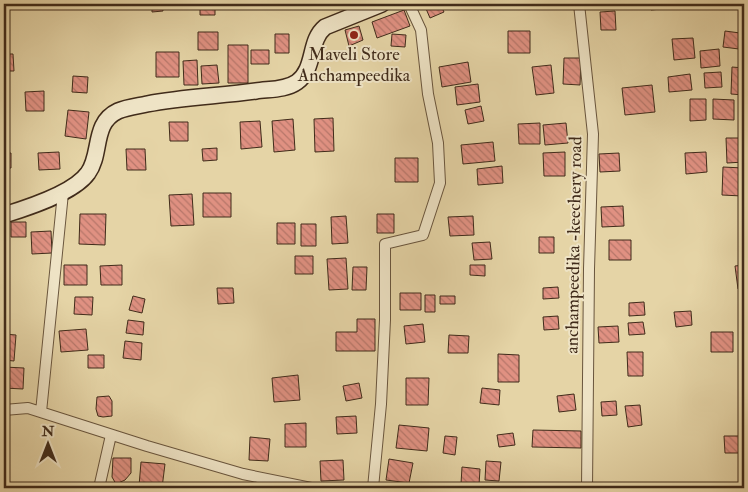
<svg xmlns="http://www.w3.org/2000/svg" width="748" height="492" viewBox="0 0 748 492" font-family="'IM FELL Double Pica',serif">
  <defs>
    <pattern id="building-back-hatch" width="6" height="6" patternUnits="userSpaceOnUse" patternTransform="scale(1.25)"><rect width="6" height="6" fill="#e09182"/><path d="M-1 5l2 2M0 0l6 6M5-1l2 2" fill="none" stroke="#b7776a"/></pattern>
  </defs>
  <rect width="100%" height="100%" fill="#e5d4a6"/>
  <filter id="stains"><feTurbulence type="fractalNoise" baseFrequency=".004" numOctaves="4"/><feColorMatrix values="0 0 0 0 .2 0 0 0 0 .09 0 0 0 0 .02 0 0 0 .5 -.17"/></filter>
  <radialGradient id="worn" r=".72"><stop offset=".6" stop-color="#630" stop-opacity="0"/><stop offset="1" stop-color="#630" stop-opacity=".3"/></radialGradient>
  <!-- building -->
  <path fill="url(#building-back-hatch)" stroke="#402b1a" d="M152,4H162L163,11L152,12Z
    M200,4H215V15H200Z
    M424,4H440L444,12L430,18Z
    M517,4H541V9H517Z
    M650,4H671L672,8L651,10Z
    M404,10L410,26L377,38L372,22Z
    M615,11L616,30H601L600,12Z
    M359,26L363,40L349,46L345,30Z
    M508,31H530V53H508Z
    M725,31L740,33L739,49L723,47Z
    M198,32H218V50H198Z
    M275,34H289V53H275Z
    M392,34L406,35L405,47L391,46Z
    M693,38L695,58L674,60L672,39Z
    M228,45H248V83H228Z
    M719,49L720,66L701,68L700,51Z
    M251,50H269V64H251Z
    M156,52H179V77H156Z
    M4,54H13L14,71H4Z
    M564,58H581L580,85L563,84Z
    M197,60L198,85H184L183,61Z
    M468,62L471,82L442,87L439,67Z
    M217,65L219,83L202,84L201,66Z
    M551,65L554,93L536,95L532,67Z
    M732,67L744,68V95L731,94Z
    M721,72L722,87L705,88L704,73Z
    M690,74L692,90L669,92L668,77Z
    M73,76L88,77L87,93L72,92Z
    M478,84L480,102L457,105L455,87Z
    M652,85L655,112L625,115L622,88Z
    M44,91V111H26L25,92Z
    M690,99H706V120L690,121Z
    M713,99L734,100V120L713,119Z
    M481,106L484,121L468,124L465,110Z
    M68,110L89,112L86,139L65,136Z
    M333,118L334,151L315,152L314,119Z
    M293,119L295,150L274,152L272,121Z
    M260,121L262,147L241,149L240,122Z
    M169,122H188V141H170Z
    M540,123V144H519L518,124Z
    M566,123L568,143L545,145L543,125Z
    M726,138H744V162L727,163Z
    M493,142L495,161L463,164L461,145Z
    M217,148V160L203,161L202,149Z
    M126,149H145L146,170H127Z
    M59,152L60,169L39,170L38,153Z
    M565,152V176H544L543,153Z
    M706,152L707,172L686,174L685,153Z
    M4,153H11V168H4Z
    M619,153L620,171L600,172L599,154Z
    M395,158H418V182H395Z
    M502,166L503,183L478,185L477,169Z
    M723,167L743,168L742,196L722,195Z
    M203,193H231V217H203Z
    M192,194L194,225L171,226L169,195Z
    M623,206L624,226L602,227L601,207Z
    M80,214H106L105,245L79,244Z
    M377,214H394V233H377Z
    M346,216L348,243L332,244L331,217Z
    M473,216L474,235L450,236L448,217Z
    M11,222H26V237H11Z
    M277,223H295V244H277Z
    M301,224H316V246H301Z
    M51,231L52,253L32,254L31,232Z
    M539,237H554V253H539Z
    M609,240H631V260H609Z
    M490,242L492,259L474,260L472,243Z
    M295,256H313V274H295Z
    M346,258L348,289L329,290L327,259Z
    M64,265H87V285H64Z
    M122,265V285H101L100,266Z
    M470,265H485V276L470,275Z
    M744,265V288L738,289L735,266Z
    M353,267H367L366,290H352Z
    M558,287L559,298L543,299V288Z
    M217,288H233L234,303L218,304Z
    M400,293H421V310H400Z
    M425,295H435V312H425Z
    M133,296L145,299L142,313L129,310Z
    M440,296H455V304H440Z
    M75,297H93L92,315L74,314Z
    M644,302L645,315L629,316V303Z
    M691,311L692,325L676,327L674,312Z
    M558,316L559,329L544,330L543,317Z
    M357,319H375V351H336V332H357Z
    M128,320L144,322L143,335L126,333Z
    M643,322L645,334L629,335L628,323Z
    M423,324L425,342L406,344L404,326Z
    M618,326L619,342L599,343L598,327Z
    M86,329L88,350L61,352L59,331Z
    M711,332H733V352H711Z
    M4,334L16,335L14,361L4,360Z
    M449,335L469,336L468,353H448Z
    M125,341L142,343L141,360L123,358Z
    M627,352H643V376H628Z
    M498,354L519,355V382H498Z
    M88,355H104V368H88Z
    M4,367L24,368L23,389L4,388Z
    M298,375L300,400L274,402L272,378Z
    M406,378H429L428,405H406Z
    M359,383L362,398L346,401L343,386Z
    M482,388L500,390L499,405L480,403Z
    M574,394L576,410L559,412L557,396Z
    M109,396L112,401V416L103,417L98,416L96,409L97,397Z
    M616,401L617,415L602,416L601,402Z
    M640,405L642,425L628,427L625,406Z
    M356,416L357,433L337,434L336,417Z
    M306,423V447H285V424Z
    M399,425L429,428L427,451L396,448Z
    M533,430L581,431V448L532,447Z
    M513,433L515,445L499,447L497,435Z
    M445,436L457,437L455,455L443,453Z
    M724,436H744V453H725Z
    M250,437L270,439L268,461L249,460Z
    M113,458H131V473L125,480L116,484L112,477Z
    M389,459L413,463L409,483L386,480Z
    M343,460L344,480L321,481L320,461Z
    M486,461L501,462L499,481L485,480Z
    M141,462L165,464L162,488L139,486Z
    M462,467L480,469L479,485L461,484Z"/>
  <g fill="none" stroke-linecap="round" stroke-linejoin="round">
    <!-- street casing -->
    <g stroke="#69553d" stroke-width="12">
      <path id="street" d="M579,4L593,134L589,269L587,488
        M4,410L28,408L147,446L243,474L311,488
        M41,412L63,193
        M99,488L111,435
        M373,488L381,404L385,320V244L423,235L440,183L438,143L428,94L421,30L409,4"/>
    </g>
    <!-- secondary casing -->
    <g stroke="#402b1a" stroke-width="18">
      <path id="secondary" d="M4,215C27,208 74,193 88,173C102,154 92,123 118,111C127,107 138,106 147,104C183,97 220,96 256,91C269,89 286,90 297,82C316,68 308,41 325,27L382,4"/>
    </g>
    <!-- street -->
    <use href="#street" stroke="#eee3c5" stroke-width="10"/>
    <!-- secondary -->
    <use href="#secondary" stroke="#eee3c5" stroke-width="15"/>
  </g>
  <!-- markers -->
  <circle fill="#8f2418" stroke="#eee3c5" stroke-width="2" cx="354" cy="35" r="5"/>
  <g text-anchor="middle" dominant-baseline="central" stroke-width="4" stroke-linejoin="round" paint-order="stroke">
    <!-- poi labels -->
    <g font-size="18" fill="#402b1a" stroke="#eee3c5">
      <text x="354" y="54">Maveli Store<tspan x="354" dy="21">Anchampeedika</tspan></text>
    </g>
    <!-- street labels -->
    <g font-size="18" fill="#402b1a" stroke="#eee3c5">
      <text transform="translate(574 245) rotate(-89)">anchampeedika -keechery road</text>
    </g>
  </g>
  <!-- margin -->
  <rect width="748" height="492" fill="none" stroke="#e5d4a6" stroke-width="20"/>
  <rect x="5" y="5" width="738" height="482" fill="none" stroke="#402b1a" stroke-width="2.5"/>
  <rect x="10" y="10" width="728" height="472" fill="none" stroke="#402b1a"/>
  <!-- north arrow -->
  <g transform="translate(48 444)" stroke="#eee3c5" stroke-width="4" paint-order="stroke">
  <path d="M0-4L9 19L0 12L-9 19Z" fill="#402b1a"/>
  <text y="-8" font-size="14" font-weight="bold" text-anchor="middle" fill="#402b1a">N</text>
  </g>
  <rect width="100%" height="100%" filter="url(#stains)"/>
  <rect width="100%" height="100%" fill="url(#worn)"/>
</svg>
